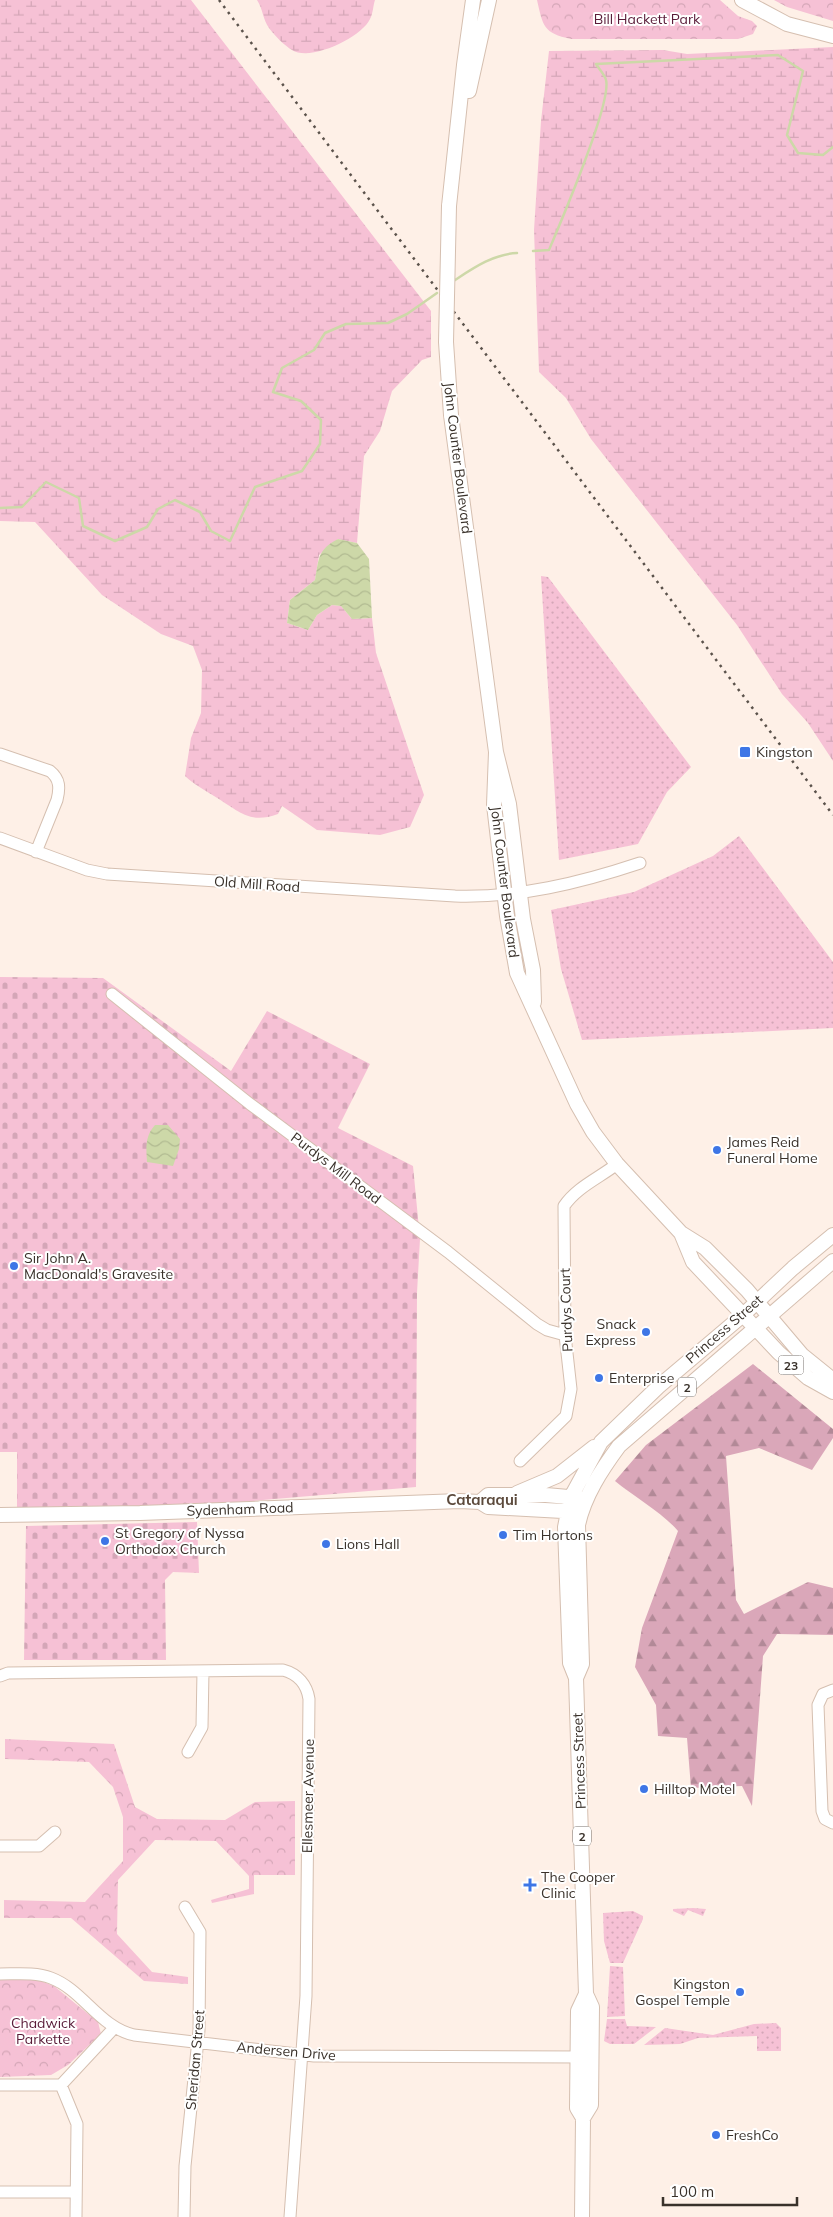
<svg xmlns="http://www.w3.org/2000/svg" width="833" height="2217" viewBox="0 0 833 2217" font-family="Mulish,sans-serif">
  <defs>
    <pattern id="grass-dots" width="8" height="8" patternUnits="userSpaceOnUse" patternTransform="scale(1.25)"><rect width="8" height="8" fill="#f6c1d5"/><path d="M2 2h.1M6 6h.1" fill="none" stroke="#d4a6b7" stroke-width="1.8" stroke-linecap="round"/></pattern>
    <pattern id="forest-firs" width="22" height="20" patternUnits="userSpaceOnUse" patternTransform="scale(1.25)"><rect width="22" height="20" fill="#daa7b9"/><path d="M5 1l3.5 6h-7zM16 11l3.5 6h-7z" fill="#b28997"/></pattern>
    <pattern id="wetland-marsh" width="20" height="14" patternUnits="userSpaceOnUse" patternTransform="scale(1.25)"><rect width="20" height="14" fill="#f6c1d5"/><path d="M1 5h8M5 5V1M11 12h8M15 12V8" fill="none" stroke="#d4a6b7"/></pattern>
    <pattern id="cemetery-stones" width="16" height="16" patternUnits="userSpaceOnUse" patternTransform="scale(1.25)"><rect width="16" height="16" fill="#f6c1d5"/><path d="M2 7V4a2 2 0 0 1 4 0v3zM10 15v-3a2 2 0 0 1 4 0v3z" fill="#d4a6b7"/></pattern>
    <pattern id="park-crowns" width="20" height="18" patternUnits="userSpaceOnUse" patternTransform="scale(1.25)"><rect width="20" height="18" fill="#f6c1d5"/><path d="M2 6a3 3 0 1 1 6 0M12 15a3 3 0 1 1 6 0" fill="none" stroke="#d4a6b7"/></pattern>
    <pattern id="water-waves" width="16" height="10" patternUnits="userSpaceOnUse" patternTransform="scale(1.25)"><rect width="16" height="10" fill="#cdd8a8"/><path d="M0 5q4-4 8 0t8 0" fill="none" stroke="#b1ba91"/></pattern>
  </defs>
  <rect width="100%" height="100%" fill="#fef0e7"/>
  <!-- grass -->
  <path fill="url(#grass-dots)" d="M541,576L548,577L691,767L667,792L638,844L559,860Z
    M739,836L833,962V1028L582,1040L561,969L551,910L634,892L713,856Z
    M693,1908L706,1909L703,1916L688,1910L684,1916L673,1911V1909Z
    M633,1911L643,1916V1919L623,1963H610L604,1941L603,1913Z
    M610,1966L623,1967L625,2016L607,2017Z
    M607,2019H625L627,2026L656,2027L634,2044H610L604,2041Z
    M776,2023L781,2028V2051H757V2036L698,2038L680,2044L644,2045L665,2028L713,2035L754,2024Z"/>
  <!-- forest -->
  <path fill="url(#forest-firs)" d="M753,1364L833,1429V1438L812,1470L759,1448L726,1456L736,1600L744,1614L808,1582L833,1588V1635L777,1634L763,1656L752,1806L742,1786L691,1788L687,1738L658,1736L656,1705L635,1667L642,1628L678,1531C664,1514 633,1496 615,1481L646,1445Z"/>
  <!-- wetland -->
  <path fill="url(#wetland-marsh)" d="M0,0H191L431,311V357L422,360L392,391L380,431L364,456L357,543L338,539L319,555L315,580L290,600L287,623L308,630L317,615L332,605L341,606L352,619L372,618L376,653L424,795L410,827L380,835L317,830L282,806L278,814C248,825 238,810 214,796C203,789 195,785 185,776L191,738L201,713L202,670L193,646L161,634L102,595L35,522L0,521Z
    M257,0H375C373,6 373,14 370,19C362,37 311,62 292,50C285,46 274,35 269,28C263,20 263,9 257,0Z
    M833,47V761L808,723L782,694L737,625L591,439L566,398L539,372L534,230L541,121L549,51L663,50L687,54Z"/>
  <!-- cemetery -->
  <path fill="url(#cemetery-stones)" d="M0,977L103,978L231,1071L267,1011L370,1064L338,1128L413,1166L420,1239L417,1293L416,1487L146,1510L17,1512V1452H0Z
    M197,1522L199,1573L173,1572L165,1580L166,1660H24L26,1526Z"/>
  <!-- park -->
  <path fill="url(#park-crowns)" d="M537,0H720L738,16L752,21L757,26L753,34L738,39H571C543,33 543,26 537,0Z
    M774,0H833V21L787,7Z
    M5,1739L114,1744L135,1807L157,1819L225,1820L255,1802L295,1801V1875H254V1894L212,1903L211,1900L249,1889V1876L216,1841L155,1840L118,1880L117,1934L152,1972L188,1977V1984L144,1981L71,1918H4V1900L85,1902L123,1861V1817L113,1787L89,1762L5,1759Z
    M0,1980H38L54,1986L98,2022L101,2034L68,2065L51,2075L0,2077Z"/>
  <!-- water -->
  <path fill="url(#water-waves)" d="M338,539L357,543L369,559L372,618L352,619L341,606L332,605L317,615L308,630L287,623L290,600L315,580C319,559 317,550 338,539Z
    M155,1125H168L180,1139L179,1149L173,1166L147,1162C146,1148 145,1136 155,1125Z"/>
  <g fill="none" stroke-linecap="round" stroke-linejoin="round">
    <!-- stream -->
    <path stroke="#cdd8a8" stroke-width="2.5" d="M596,64L778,55L803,71L787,135L798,153L823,155L833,147
      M533,251L549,250C560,224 612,102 606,80C605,75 599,69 596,64
      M452,282C472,269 493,254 517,253
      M0,508L22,507L46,482L79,498L83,526L115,541L147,527L158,509L175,500L200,512L211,531L230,541L255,487L302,471L320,444L321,420L301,401L273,392L282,368L314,350L325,333L346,324L388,323L407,314L437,293"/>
    <!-- minor casing -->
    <g stroke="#d5bfb0" stroke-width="13">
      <path id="minor" d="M0,754L50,771C60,779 60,788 57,800L36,852
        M0,838L87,870L107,874L455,896C518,898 580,883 640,863
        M112,994L250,1104L448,1252L537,1324L547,1330L565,1335
        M520,1461L566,1416L571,1389L565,1335L564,1206C577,1187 599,1178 617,1164
        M0,1676L8,1673L283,1670C298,1674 307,1685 309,1699L306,1996L290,2217
        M833,1690L823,1694L818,1705L822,1811L825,1819L833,1823
        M188,1752L202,1727L203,1671
        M0,1846H39L55,1832
        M0,1974C17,1974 35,1972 51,1978C83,1990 99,2027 134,2035L314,2056L585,2057
        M0,2085H61
        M61,2085L77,2124L76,2217
        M61,2085L114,2028
        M0,2192H76
        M184,2217L185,2166L199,2030L200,1932L185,1907"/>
    </g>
    <!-- major casing -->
    <g stroke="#d5bfb0" stroke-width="16">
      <path id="major" d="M742,0L787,24L833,36
        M469,91L489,0
        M449,206L464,65L473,0
        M451,415L496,752L509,804L523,919L533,970L534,1002
        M496,752L494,805L507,916L517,973L577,1104L593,1132L617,1164L681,1233L705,1248L747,1290L802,1355L833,1380
        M681,1233L693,1262L779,1353L808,1378L833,1392
        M517,1493L557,1476L594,1447
        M480,1502L488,1495H546L579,1498
        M0,1515L140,1513L460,1501L480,1502L488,1507L581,1512
        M576,1678L582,1664L578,1525C584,1496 602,1469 619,1446L833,1261
        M583,2118L591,2105L592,2007L586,1994L576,1678L570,1663L565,1527L571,1497L601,1442L658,1387L743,1315L793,1268L833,1235
        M582,2217L583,2118L577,2108L578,2011L586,1994"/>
    </g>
    <!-- minor -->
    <use href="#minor" stroke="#fff" stroke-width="11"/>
    <!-- major -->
    <use href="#major" stroke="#fff" stroke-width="14"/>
    <!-- rail -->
    <path stroke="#5b524b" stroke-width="2.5" stroke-dasharray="2.5 5" stroke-linecap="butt" d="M219,0L833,815"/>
    <!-- major-bridge casing -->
    <g stroke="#d5bfb0" stroke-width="16" stroke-linecap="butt">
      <path id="major-bridge" d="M449,206L446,342L451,415"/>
    </g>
    <!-- major-bridge -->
    <use href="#major-bridge" stroke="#fff" stroke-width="14"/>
  </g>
  <!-- markers -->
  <g fill="#3e76e6" stroke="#fff" stroke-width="2">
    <rect x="739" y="746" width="12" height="12" rx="2.5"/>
    <circle cx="717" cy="1150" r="5"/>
    <circle cx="14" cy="1266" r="5"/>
    <circle cx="646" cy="1332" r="5"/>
    <circle cx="599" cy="1378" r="5"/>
    <circle cx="503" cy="1535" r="5"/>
    <circle cx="105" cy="1541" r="5"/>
    <circle cx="326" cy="1544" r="5"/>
    <circle cx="644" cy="1789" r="5"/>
    <path d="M527.5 1877.5h5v5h5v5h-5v5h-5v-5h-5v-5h5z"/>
    <circle cx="740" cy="1992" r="5"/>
    <circle cx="716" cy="2135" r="5"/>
  </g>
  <g text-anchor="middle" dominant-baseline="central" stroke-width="4" stroke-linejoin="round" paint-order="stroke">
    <!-- shield labels -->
    <g fill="#fff" stroke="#746f6a" stroke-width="1">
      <rect x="778.5" y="1355.5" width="25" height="19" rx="4"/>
      <rect x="678" y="1377.5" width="18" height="19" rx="4"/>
      <rect x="573" y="1826.5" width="18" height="19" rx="4"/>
    </g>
    <g font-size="12" font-weight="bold" fill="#39312a">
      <text x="791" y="1365">23</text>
      <text x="687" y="1387">2</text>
      <text x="582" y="1836">2</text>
    </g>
    <!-- park labels -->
    <g font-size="14" fill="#591b38" stroke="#fff">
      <text x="647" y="19">Bill Hackett Park</text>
      <text x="43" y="2023">Chadwick<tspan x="43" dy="16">Parkette</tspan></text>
    </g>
    <!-- street labels -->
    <g font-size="14" fill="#39312a" stroke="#fff">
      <text transform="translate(458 458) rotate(83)">John Counter Boulevard</text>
      <text transform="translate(505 882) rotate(83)">John Counter Boulevard</text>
      <text transform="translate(257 884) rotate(4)">Old Mill Road</text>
      <text transform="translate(336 1168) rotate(37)">Purdys Mill Road</text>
      <text transform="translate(566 1310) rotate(-92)">Purdys Court</text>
      <text transform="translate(724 1329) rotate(-41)">Princess Street</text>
      <text transform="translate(240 1509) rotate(-2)">Sydenham Road</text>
      <text transform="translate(579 1761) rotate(-92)">Princess Street</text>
      <text transform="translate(308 1796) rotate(-89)">Ellesmeer Avenue</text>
      <text transform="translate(286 2051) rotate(5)">Andersen Drive</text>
      <text transform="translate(195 2060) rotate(-85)">Sheridan Street</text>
    </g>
    <!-- poi labels -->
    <g font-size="14" fill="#39312a" stroke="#fff" text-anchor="start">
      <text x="756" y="752">Kingston</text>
      <text x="727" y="1142">James Reid<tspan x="727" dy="16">Funeral Home</tspan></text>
      <text x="24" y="1258">Sir John A.<tspan x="24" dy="16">MacDonald's Gravesite</tspan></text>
      <text x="636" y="1324" text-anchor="end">Snack<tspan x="636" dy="16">Express</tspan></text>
      <text x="609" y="1378">Enterprise</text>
      <text x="115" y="1533">St Gregory of Nyssa<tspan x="115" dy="16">Orthodox Church</tspan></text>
      <text x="513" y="1535">Tim Hortons</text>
      <text x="336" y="1544">Lions Hall</text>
      <text x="654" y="1789">Hilltop Motel</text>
      <text x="541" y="1877">The Cooper<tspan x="541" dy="16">Clinic</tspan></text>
      <text x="730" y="1984" text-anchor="end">Kingston<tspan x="730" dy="16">Gospel Temple</tspan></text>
      <text x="726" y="2135">FreshCo</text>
    </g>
    <!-- neighbourhood labels -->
    <g font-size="15" font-weight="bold" fill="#5c4a3c" stroke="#fff">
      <text x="482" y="1499">Cataraqui</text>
    </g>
  </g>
  <!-- scale -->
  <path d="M663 2197v8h134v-8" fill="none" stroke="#39312a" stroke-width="2.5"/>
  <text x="670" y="2197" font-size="15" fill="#39312a" stroke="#ffffff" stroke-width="4" paint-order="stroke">100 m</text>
</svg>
